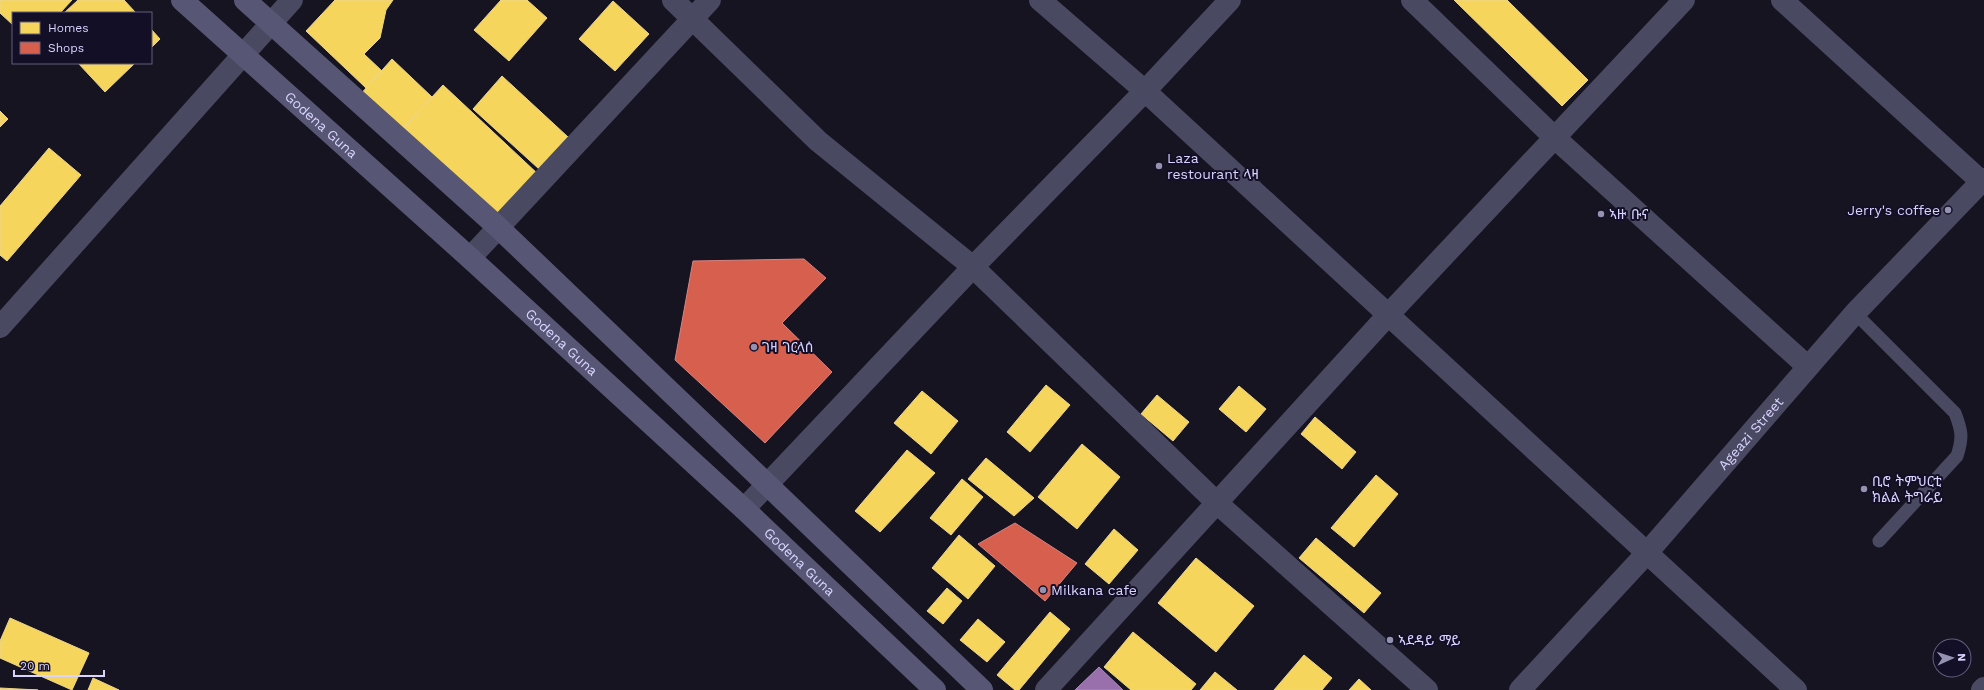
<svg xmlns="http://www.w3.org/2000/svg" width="1984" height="690" viewBox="0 0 1984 690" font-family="'Work Sans','Noto Sans Ethiopic',sans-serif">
  <rect width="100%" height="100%" fill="#161421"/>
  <!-- homes -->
  <path fill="#f6d55c" stroke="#edd58d" d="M0,0H72L60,13H13V25L0,13Z
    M78,0H124L136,13H64Z
    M335,0H393L386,10L380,38L364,54L382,71L366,88L306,31Z
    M501,0H527L547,18L509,61L474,30Z
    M1454,0H1507L1588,80L1562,106Z
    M613,1L649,34L615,71L579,39Z
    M151,29L160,39L151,48Z
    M392,59L432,97L399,133L359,96Z
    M78,63H135L105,92Z
    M502,76L568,137L539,169L473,109Z
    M443,85L539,175L496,223L399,133Z
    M0,111L8,119L0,127Z
    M49,148L81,175L7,261L0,255V206Z
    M1046,385L1070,405L1030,452L1007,432Z
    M1239,386L1266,409L1246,432L1219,409Z
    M922,391L958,421L931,454L894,423Z
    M1157,395L1189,422L1173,441L1141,414Z
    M1315,417L1356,452L1342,469L1301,434Z
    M1082,444L1120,477L1077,529L1038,497Z
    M907,450L935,473L880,532L855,511Z
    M986,458L1034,498L1014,516L968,479Z
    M1376,475L1398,494L1354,547L1331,528Z
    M962,479L983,497L951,535L930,518Z
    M1114,529L1138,550L1109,584L1085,564Z
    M959,535L995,566L968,599L932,568Z
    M1316,538L1381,593L1364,613L1299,558Z
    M1196,558L1254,606L1216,652L1158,603Z
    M947,588L962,601L943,624L927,611Z
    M1050,612L1070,629L1019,690H1015L997,675Z
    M10,618L89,653L72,690L0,658V641Z
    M978,619L1005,642L987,662L960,640Z
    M1133,632L1196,684L1191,690H1131L1104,667Z
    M1304,655L1332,678L1322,690H1274Z
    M1215,672L1237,690H1200Z
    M93,678L119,690H88Z
    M1359,679L1371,690H1349Z
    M0,688L38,690H0Z"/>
  <!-- shops -->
  <path fill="#d6604d" stroke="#d78382" d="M804,259L826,278L782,323L832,372L765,443L675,360L693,261Z
    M1015,523L1077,563L1045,601L978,544Z"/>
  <!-- offices -->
  <path fill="#9970ab" stroke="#ac8ec4" d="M1099,667L1123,690H1075Z"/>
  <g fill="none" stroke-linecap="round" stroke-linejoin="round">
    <!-- service -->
    <path stroke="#4a4962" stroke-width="13" d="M1855,313L1955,413C1962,431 1963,438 1957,456L1879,541"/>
    <!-- minor -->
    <path stroke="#4a4962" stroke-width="22" d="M673,0L818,141L973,267L1217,503L1427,690
      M1040,0L1145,91L1796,690
      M1412,0L1555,138L1807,366
      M1782,0L1984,184
      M470,258L710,0
      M0,327L292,0
      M744,509L973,267L1145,91L1230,0
      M1046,690L1389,314L1684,0
      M1982,690L1984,688"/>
    <!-- tertiary -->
    <path stroke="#4a4962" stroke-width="22" id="s1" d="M1520,690L1646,554L1855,313L1984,179"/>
    <!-- secondary -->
    <g stroke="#575674" stroke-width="22">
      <path id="s2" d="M182,0L470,258L744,509L935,690"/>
      <path d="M245,0L499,228L982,690"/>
    </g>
  </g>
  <!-- markers -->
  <g fill="#9591b1" stroke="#130f26" stroke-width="1.5">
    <circle cx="1159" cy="166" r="4"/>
    <circle cx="1948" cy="210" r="4"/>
    <circle cx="1601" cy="214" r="4"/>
    <circle cx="754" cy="347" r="4"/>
    <circle cx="1864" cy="489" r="4"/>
    <circle cx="1043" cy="590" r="4"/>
    <circle cx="1390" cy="640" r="4"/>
  </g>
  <g text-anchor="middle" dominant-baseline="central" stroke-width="4" stroke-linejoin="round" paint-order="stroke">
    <!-- street labels -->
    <g font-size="14" fill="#d9d4ff" stroke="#130f26">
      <text stroke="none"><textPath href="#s2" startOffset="187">Godena Guna</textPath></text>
      <text stroke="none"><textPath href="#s2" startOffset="511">Godena Guna</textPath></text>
      <text stroke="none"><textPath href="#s1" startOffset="345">Ageazi Street</textPath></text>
      <text stroke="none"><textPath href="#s2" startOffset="835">Godena Guna</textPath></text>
    </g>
    <!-- poi labels -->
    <g font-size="14" fill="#d9d4ff" stroke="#130f26" text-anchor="start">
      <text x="1167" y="158">Laza<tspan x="1167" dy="16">restourant ላዛ</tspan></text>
      <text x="1940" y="210" text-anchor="end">Jerry's coffee</text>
      <text x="1609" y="214">ኣዙ ቡና</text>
      <text x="762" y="347">ገዛ ገርላሰ</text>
      <text x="1872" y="481">ቢሮ ትምህርቲ<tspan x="1872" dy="16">ክልል ትግራይ</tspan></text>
      <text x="1051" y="590">Milkana cafe</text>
      <text x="1398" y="640">ኣደዳይ ማይ</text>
    </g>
  </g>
  <!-- legend -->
  <rect x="12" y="12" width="140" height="52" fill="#130f26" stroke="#625e7d"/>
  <rect x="20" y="22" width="20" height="12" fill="#f6d55c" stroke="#625e7d"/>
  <text x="48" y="32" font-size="12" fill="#d9d4ff">Homes</text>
  <rect x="20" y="42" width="20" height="12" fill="#d6604d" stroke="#625e7d"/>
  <text x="48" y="52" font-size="12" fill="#d9d4ff">Shops</text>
  <!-- north arrow -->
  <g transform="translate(1952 658) rotate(87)"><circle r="19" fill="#130f26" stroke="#625e7d"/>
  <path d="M0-3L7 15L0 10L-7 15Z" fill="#9591b1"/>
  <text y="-6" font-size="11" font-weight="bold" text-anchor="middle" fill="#d9d4ff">N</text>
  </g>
  <!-- scale -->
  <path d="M14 670v6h90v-6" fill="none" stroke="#d9d4ff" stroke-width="2"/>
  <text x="20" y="670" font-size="12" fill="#d9d4ff" stroke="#130f26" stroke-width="3" paint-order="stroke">20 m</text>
</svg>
